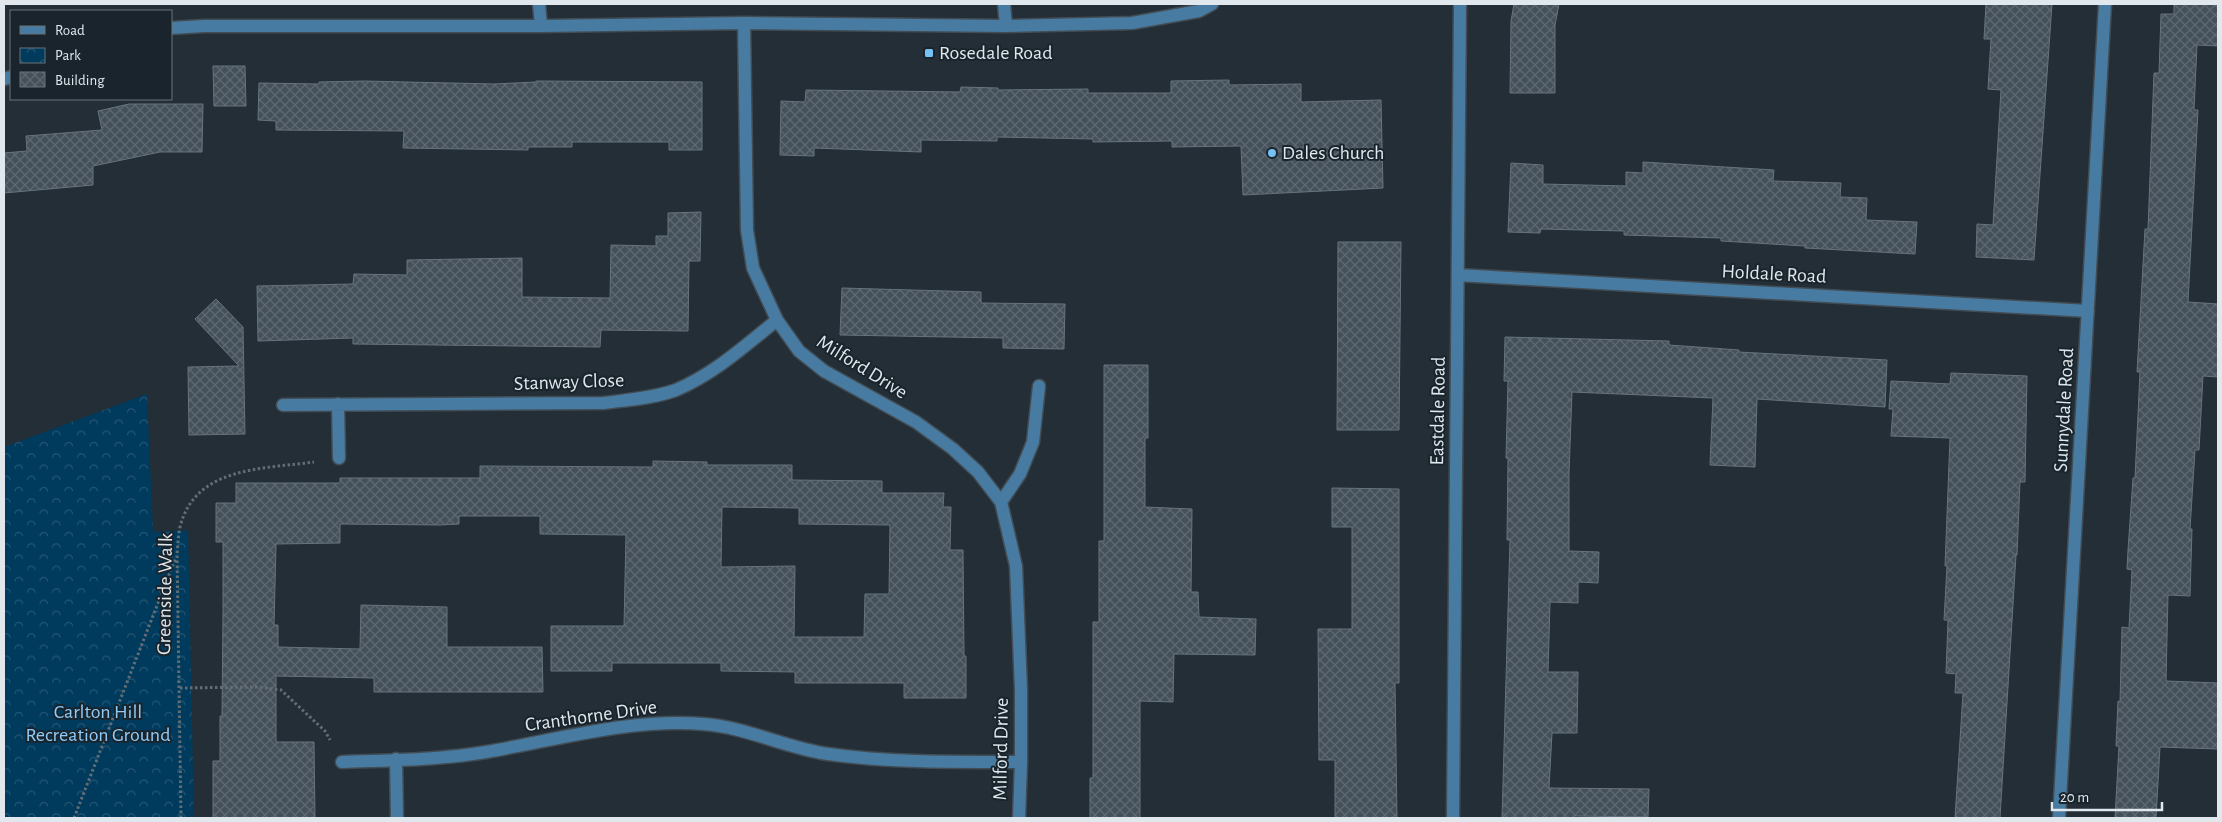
<svg xmlns="http://www.w3.org/2000/svg" width="2222" height="822" viewBox="0 0 2222 822" font-family="'Alegreya Sans',sans-serif">
  <defs>
    <pattern id="park-crowns" width="20" height="18" patternUnits="userSpaceOnUse" patternTransform="scale(1.25)"><rect width="20" height="18" fill="#003a5c"/><path d="M2 6a3 3 0 1 1 6 0M12 15a3 3 0 1 1 6 0" fill="none" stroke="#255674"/></pattern>
    <pattern id="building-cross-hatch" width="8" height="8" patternUnits="userSpaceOnUse" patternTransform="scale(1.25)"><rect width="8" height="8" fill="#44505a"/><path d="M0 0l8 8M0 8l8-8" fill="none" stroke="#5f6972"/></pattern>
  </defs>
  <rect width="100%" height="100%" fill="#232e37"/>
  <!-- park -->
  <path fill="url(#park-crowns)" d="M147,394L153,532L188,530L194,818H4V447Z"/>
  <!-- building -->
  <path fill="url(#building-cross-hatch)" stroke="#67737e" fill-rule="evenodd" d="M1514,4H1559L1555,25V93H1510L1511,21Z
    M1986,4H2052L2034,260L1976,257L1977,224L1993,225L2001,90L1988,89L1991,39H1984Z
    M2174,4H2218V46L2197,45L2194,110H2198L2188,302L2218,304V377L2203,376L2199,450H2195L2190,529H2192L2190,596L2168,595L2166,681L2218,683V749L2160,747L2156,818H2115L2119,746H2116L2118,701L2120,702L2122,627L2129,628L2132,570L2127,569L2128,550L2133,478H2135L2140,372H2137L2145,229H2148L2154,73H2159L2161,14H2174Z
    M213,66H245L246,106H214Z
    M1229,80V85L1301,84V102L1381,100L1383,188L1243,195L1241,146L1172,147V141L1093,142V139L997,137V141L921,140V152L814,148V156L780,155L781,101L805,102L806,90L960,92L961,87L998,88V90L1088,89V93H1171V81Z
    M364,81L494,84L536,82V81L702,82V150H669V142H572V147H528V150L403,148L404,131L276,130V121L258,120L259,83L319,84V82Z
    M129,104H203L202,152H160L93,166V185L4,193V153L27,151L26,136L102,130L98,111Z
    M1643,162L1774,170L1773,181L1841,183L1840,197L1867,198L1866,220L1917,222L1915,254L1805,248V246L1721,241V238L1624,235V231L1541,229L1540,233L1508,232L1511,163L1543,165V184L1626,186V172L1643,173Z
    M701,212L700,261H689L688,331L601,330L600,347L353,344V338L258,341L257,286L353,284L354,274L407,275V260L522,258V297L610,298L611,245L656,246V236H668V213Z
    M1338,242H1401L1399,430H1337Z
    M842,288L981,292V303L1065,304L1064,349L1003,348V338L840,335Z
    M216,299L243,327L245,434L189,435L188,367L239,366L195,319Z
    M1505,337L1669,341V345L1739,350V352L1887,360L1885,407L1757,399L1755,467L1710,465L1713,398L1572,392L1569,473V551L1599,552L1598,583L1578,582V603L1550,602L1548,672H1578L1577,733H1552L1549,788L1649,789L1648,817L1574,816V818H1502L1510,540H1507L1508,458H1506L1508,381H1504Z
    M1104,365H1148V438H1145V507L1192,509L1191,592H1198L1199,617L1256,619L1255,655L1174,654L1173,702L1140,701V818H1090V778H1093V622H1099V541H1104Z
    M1951,373L2027,376L2025,482H2020L2017,555H2016L2000,818H1955L1963,693H1955L1956,674L1946,673L1948,620H1944L1947,566H1945L1950,438L1891,436L1893,409H1889L1891,381L1950,384Z
    M653,461L707,462V465H792V480L882,481V493H944L943,507H951L950,550H963L964,656H966V698H904V683H795V672L721,671V663H612V671H551V626H624L626,535L540,534V516H459V524L440,525L340,524V543L276,544L274,625H278V647L360,649L361,605L447,607V647H542L543,692H374V678L276,676V742H314L315,818H213V761H220V716H222L223,612V542H216V503H236V483H340V478H480V466L653,467ZM722,507L799,508V524L890,525L889,594H865L864,637H794L795,566L721,567Z
    M1332,488L1399,489V683H1395L1397,818H1335V760H1319L1318,629H1352V527H1332Z"/>
  <g fill="none" stroke-linecap="round" stroke-linejoin="round">
    <!-- minor casing -->
    <g stroke="#414c54" stroke-width="15">
      <path id="minor" d="M539,4L541,26
        M1004,4L1006,26
        M744,23L747,230L753,268L777,320L799,351L824,371L916,422L953,449L978,472L1001,502L1016,566L1021,690V762L1019,818
        M171,28L204,26H541L744,23L1006,26L1132,23L1199,11L1212,4
        M4,79L11,77
        M1458,275L2088,311
        M338,404L339,458
        M283,405L604,403C627,400 654,398 676,390C714,374 746,345 777,320
        M1001,502L1020,474L1033,442L1039,386
        M396,759L397,818
        M342,762C390,760 439,760 486,752C557,740 630,718 703,724C746,727 786,748 828,754C892,763 957,762 1021,762
        M1453,818L1460,4
        M2059,818L2105,4"/>
    </g>
    <!-- path -->
    <path stroke="#636d74" stroke-width="3" stroke-dasharray="2.5 2.5" stroke-linecap="butt" d="M180,688L259,687L281,690L325,731L330,740
      M74,818L176,557
      M181,818L177,554C178,545 178,536 180,527C195,466 264,469 314,462"/>
    <!-- minor -->
    <use href="#minor" stroke="#487ba1" stroke-width="12"/>
  </g>
  <!-- markers -->
  <g fill="#76c0f6" stroke="#19242c" stroke-width="2">
    <rect x="924" y="48" width="10" height="10" rx="2.5"/>
    <circle cx="1272" cy="153" r="5"/>
  </g>
  <g text-anchor="middle" dominant-baseline="central" stroke-width="4" stroke-linejoin="round" paint-order="stroke">
    <!-- poi labels -->
    <g font-size="20" fill="#e0e8ed" stroke="#19242c" text-anchor="start">
      <text x="939" y="53">Rosedale Road</text>
      <text x="1282" y="153">Dales Church</text>
    </g>
    <!-- street labels -->
    <g font-size="20" fill="#e0e8ed" stroke="#19242c">
      <text transform="translate(1774 274) rotate(3)">Holdale Road</text>
      <text transform="translate(862 367) rotate(32)">Milford Drive</text>
      <text transform="translate(569 382) rotate(-2)">Stanway Close</text>
      <text transform="translate(2064 410) rotate(-87)">Sunnydale Road</text>
      <text transform="translate(1438 411) rotate(-89)">Eastdale Road</text>
      <text transform="translate(165 594) rotate(-89)">Greenside Walk</text>
      <text transform="translate(591 716) rotate(-8)">Cranthorne Drive</text>
      <text transform="translate(1001 749) rotate(-89)">Milford Drive</text>
    </g>
    <!-- park labels -->
    <g font-size="20" fill="#8fcbf8" stroke="#19242c">
      <text x="98" y="712">Carlton Hill<tspan x="98" dy="23">Recreation Ground</tspan></text>
    </g>
  </g>
  <!-- border -->
  <rect width="2222" height="822" fill="none" stroke="#e0e8ed" stroke-width="10"/>
  <!-- legend -->
  <rect x="10" y="10" width="162" height="90" fill="#19242c" stroke="#697279"/>
  <rect x="20" y="26" width="25" height="8" fill="#487ba1" stroke="#697279"/>
  <text x="55" y="35" font-size="15" fill="#e0e8ed">Road</text>
  <rect x="20" y="48" width="25" height="15" fill="url(#park-crowns)" stroke="#697279"/>
  <text x="55" y="60" font-size="15" fill="#e0e8ed">Park</text>
  <rect x="20" y="72" width="25" height="15" fill="url(#building-cross-hatch)" stroke="#697279"/>
  <text x="55" y="85" font-size="15" fill="#e0e8ed">Building</text>
  <!-- scale -->
  <path d="M2052 802v8h110v-8" fill="none" stroke="#e0e8ed" stroke-width="2.5"/>
  <text x="2060" y="802" font-size="15" fill="#e0e8ed" stroke="#19242c" stroke-width="4" paint-order="stroke">20 m</text>
</svg>
